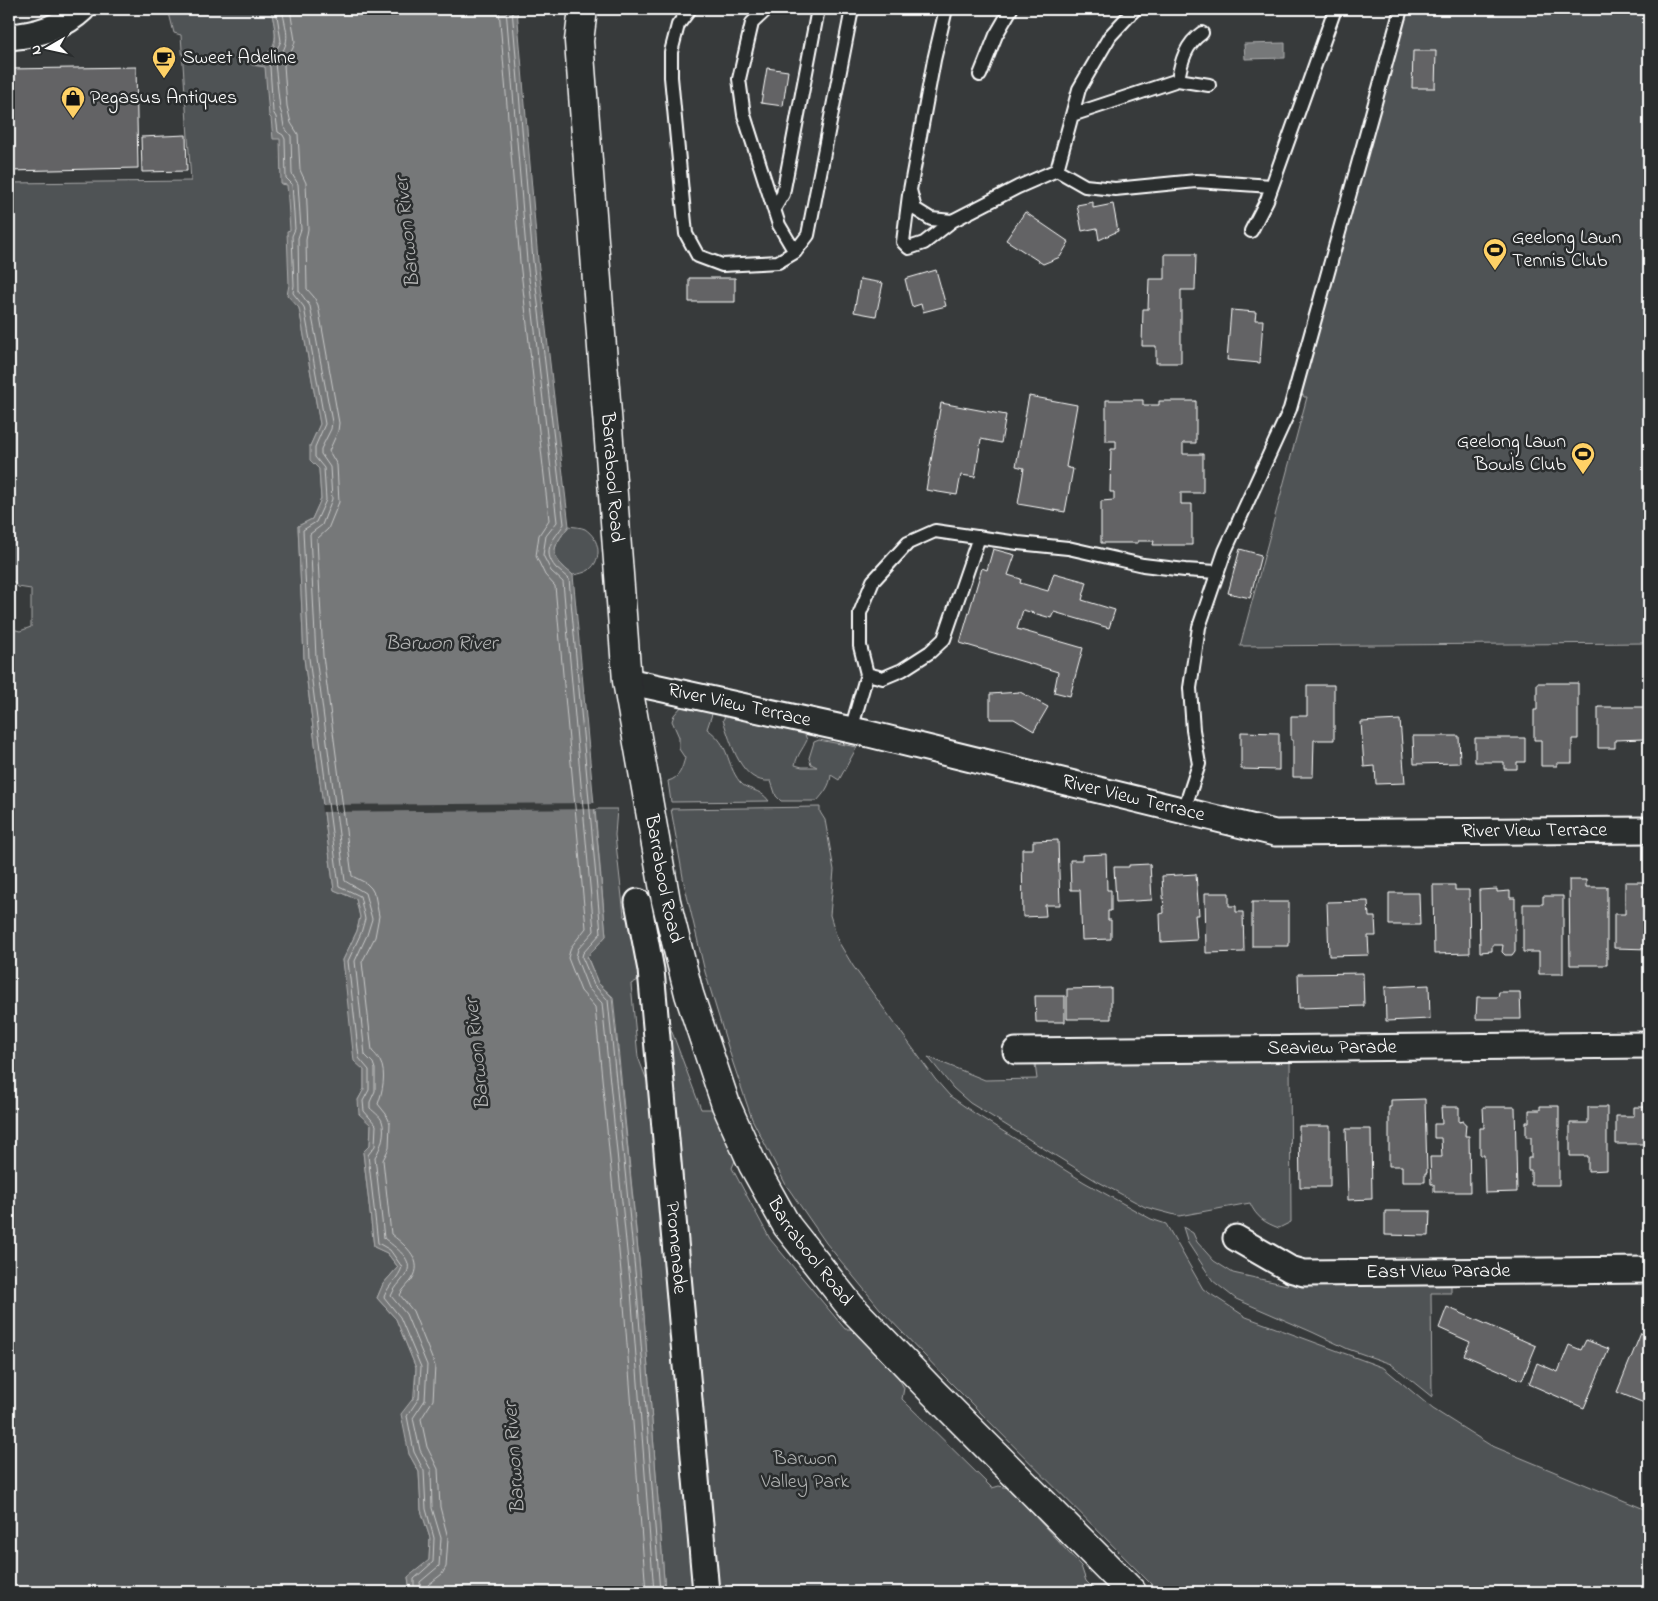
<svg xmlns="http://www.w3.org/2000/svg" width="1658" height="1601" viewBox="0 0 1658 1601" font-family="'Indie Flower',sans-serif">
  <rect width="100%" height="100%" fill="#373a3b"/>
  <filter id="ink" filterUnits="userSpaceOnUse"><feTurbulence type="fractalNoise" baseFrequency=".02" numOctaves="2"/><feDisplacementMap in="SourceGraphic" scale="10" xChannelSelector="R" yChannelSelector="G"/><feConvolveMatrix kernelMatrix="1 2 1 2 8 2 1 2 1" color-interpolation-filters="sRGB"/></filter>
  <g filter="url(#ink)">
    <!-- green -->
    <path fill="#505354" stroke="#a8a9aa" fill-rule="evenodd" d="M168,9H271C274,26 281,43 265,55V67L283,106L299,308L320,424L310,446L319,469L321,499L312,519L298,526L304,658L334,890L356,899L360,917L357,931L343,960L349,1001L364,1070V1089L358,1100L371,1125L370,1145L363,1152L374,1247L387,1253L398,1267L383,1284L377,1298L396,1319L416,1368L409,1454L419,1472L421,1510L430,1538L429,1561L408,1577L410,1592H9V628L20,631L31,627V589L18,587L9,577V183L191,181L181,35L174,33Z
      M1406,9H1649V643L1240,646L1307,397H1304L1301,392L1369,149Z
      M569,526C574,527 581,527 585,529C600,539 603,559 589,570C585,573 578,574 573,575C549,556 550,550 569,526Z
      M682,706L704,708L712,714L707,729C731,745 725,763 740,782C747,791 760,788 769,801L671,802L668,781C680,778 682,768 685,758L679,749V737L672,721L674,715Z
      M725,716L804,732L807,740C803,749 797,755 795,765L802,767H817L811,764L809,758L814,742L819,740L857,747L839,780L831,775C830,786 824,793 817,801H781L776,796L771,781C741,784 731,743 723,720Z
      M820,807V812L825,820L834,870L830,915L838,941L853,966L935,1079L950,1096L974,1113L1084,1182L1151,1219L1166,1224L1203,1289L1246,1317L1384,1368L1433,1409L1490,1445L1649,1511V1592H1159L944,1376L881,1310L826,1243L786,1185L752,1119L733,1063L705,972L684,883L671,809Z
      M595,809H617L615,835L624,915L632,926L701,1109H717L737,1156L732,1168L770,1239L845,1329H854L879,1358L896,1373L904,1388L902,1399L992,1488L999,1486L1009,1488L1081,1566L1086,1581L1097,1592H665L642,1290L613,997L598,983L587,956L606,936ZM642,978L651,1091L638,1057L631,984Z
      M928,1057L985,1080L1037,1079L1035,1064L1042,1061L1072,1059L1084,1065L1290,1058L1291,1222L1279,1228C1265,1223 1256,1217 1250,1203L1179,1216L1145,1207L1095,1180L970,1103L953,1088Z
      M1183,1227L1193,1233L1197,1242L1214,1261L1233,1273L1287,1285L1292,1278H1451V1293H1431L1432,1397L1391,1364L1348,1349L1312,1332L1236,1299L1213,1281L1188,1243Z"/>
    <!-- water -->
    <path fill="#767879" stroke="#adaeaf" d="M271,9H517L538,260L569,526C550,550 549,556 573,575L606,936L587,957L598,983L612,997L642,1290L665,1592H410L408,1577L429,1560L430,1538L421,1510L419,1472L409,1454L401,1414L415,1396L416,1368L396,1319L377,1298L383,1284L398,1267L387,1253L374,1247L363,1152L370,1145L371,1125L359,1114L358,1100L364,1089V1070L354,1061L343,960L357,931L360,917L356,899L334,890L304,658L298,526L312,519L321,499L319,469L310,460V446L320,424L299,308L287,295L289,285L287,231L290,230L287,185L281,184L280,139H273L271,118L269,116L265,67L252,65V55C255,55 260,56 264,55C283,51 273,22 271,9Z
      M1285,43V58L1245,59L1244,44Z"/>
    <!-- pier -->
    <path fill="#373a3b" d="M597,803V809L322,812L321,805Z"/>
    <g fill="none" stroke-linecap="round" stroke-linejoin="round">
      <!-- shore -->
      <path stroke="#c8c9c9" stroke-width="1" d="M276,9L281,41L275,53L267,61L270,67L273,112L276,117L278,132L283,135L285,139L286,178L292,184L295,229L292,236L294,285L293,293L304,307L325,424L315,447V457L324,468L326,500L316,522L303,530L309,658L339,886L360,896L365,919L361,933L348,961L359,1058L369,1070V1090L363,1101L364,1111L376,1125L375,1146L368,1155L378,1243L390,1250L402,1267C399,1278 388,1285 384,1297L400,1317L421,1367L419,1398L407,1416L414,1452L424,1471L426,1509L434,1538L433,1562L414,1579V1592
        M282,9C287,35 292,41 275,63L280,109L282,115L284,127L291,136L292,174L298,184L301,229L298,238L299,291L310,306L332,422L331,429L321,449V454L330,467L332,499L322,525L310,534L316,657L345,881L365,893L372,919L367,935L355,961L365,1055L373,1063L375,1069V1091L370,1102V1108C374,1112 380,1116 382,1121C386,1132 381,1148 375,1157L384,1238C394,1247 417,1260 405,1276C400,1283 394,1288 391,1296L406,1314L427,1365L425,1400L413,1418L420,1450L431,1470L432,1508L441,1538L439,1566L420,1582L421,1592
        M290,9L295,41L293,48L284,65L287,106L291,123L298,134L300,170L306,183L308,229L306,240L307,289L314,297L318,305L339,423L338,431L329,451L337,465L339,502L328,529L317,539L323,656L352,876L366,883L371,888L375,895L379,916L375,937L362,962L372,1051C375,1054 378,1057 380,1061C387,1073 382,1093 378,1104L386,1114L390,1123L389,1148L383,1160L391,1234C402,1243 423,1258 414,1276C411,1283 403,1288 400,1295L413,1311L435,1366L433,1400L421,1419L427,1447L438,1469L440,1507L448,1538L446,1567L442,1574L428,1585V1592
        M499,9L520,262L549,520L539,535L536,556L545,575L555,586L586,928L571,947L568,958L581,991L595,1007L623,1292L646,1592
        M506,9L527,261L557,522L546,536L543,555L551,571L563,582L594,931L578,949L576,957L588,988L602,1003L631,1291L654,1592
        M512,9L533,261L564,524C555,539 540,549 556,568C560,572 565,575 569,579L601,933L583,953L582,957L594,985L608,1000L637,1291L660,1592"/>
    </g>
    <!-- building -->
    <path fill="#636465" stroke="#fff" d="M882,9H902L901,13Z
      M1413,51H1436L1435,88H1412Z
      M136,67L138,168L9,171V69Z
      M767,68L788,71L783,106L761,103Z
      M186,135L187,171L142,172L141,137Z
      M1093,202V208L1113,204L1118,231L1099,240L1097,228L1082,231L1077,205Z
      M1025,212L1069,242L1060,257L1043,264L1006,240Z
      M1165,254H1196L1195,290H1181V363H1156V346H1142L1143,309H1148L1149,279H1165Z
      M936,270L946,306L923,312L921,304L912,307L905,279Z
      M689,278H735V302H689Z
      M860,279L883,283L876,316L854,312Z
      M1231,310L1256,312L1255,320H1263L1260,363L1227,360Z
      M1029,396L1077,405L1066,467L1073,469L1065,512L1018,504L1024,468L1016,466Z
      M1106,400H1143V405H1159V401H1196V443H1183V454H1203V493H1181V504H1192V545H1153L1154,541H1138V543H1101V501L1114,500V492H1110L1111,449H1116V441H1106Z
      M941,403L1006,415L1001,443L981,439L975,477L961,475L957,495L926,490Z
      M993,549L1015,555L1008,575L1021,579L1020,583L1048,591L1054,573L1087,582L1082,600L1115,610L1109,628L1054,612L1051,618L1023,610L1017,629L1083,648L1070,696L1054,692L1058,672L960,643L982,568L987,570Z
      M1240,549L1261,555L1250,598L1228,593Z
      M1537,683H1578V739H1572V763H1557V766H1541V740H1534V710H1537Z
      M1307,685H1334V740H1314L1313,777H1293V740H1291V716H1307Z
      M1020,692L1048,707L1034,731L1014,719H990V694Z
      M1598,707H1644V739L1615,740V748H1598Z
      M1400,720L1405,783L1376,784L1375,766L1364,767L1361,722Z
      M1241,732L1279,733V770L1241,769Z
      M1413,736H1459L1460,763L1414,764Z
      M1475,738H1525V762H1517V769H1504V762H1475Z
      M1058,840L1060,905H1045L1046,916L1023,917L1022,849H1033V841Z
      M1106,854L1107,890H1111V911H1108V920H1111V939L1082,940L1080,890H1071L1070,860H1082V855Z
      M1150,864L1152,900L1116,902L1114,867H1129V865Z
      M1196,874L1199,915H1195L1197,940L1161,942L1160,914L1164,913L1162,876Z
      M1569,880H1586V887H1607V965H1570Z
      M1625,882H1643V887H1649V949L1614,948V914H1625Z
      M1433,885H1455V890H1469L1470,953L1434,954Z
      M1497,889V892L1510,891V898H1515V951L1512,955H1505L1502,952L1503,945H1492V951L1480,952L1479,890Z
      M1205,893H1229V906H1236V912H1243L1244,952L1206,953Z
      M1389,893H1419L1420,925H1389Z
      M1543,896H1563V974H1539V952H1523V904H1543Z
      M1368,901L1369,917H1375L1376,936H1368L1369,955L1329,956L1327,902Z
      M1252,902H1289V946H1252Z
      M1363,973L1364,1006L1299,1008L1298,974Z
      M1429,985L1430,1019L1386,1021L1385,987Z
      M1111,988V1019H1067V989Z
      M1499,992H1520L1521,1019H1476L1477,997H1498Z
      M1035,996H1065V1022H1036Z
      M1425,1099L1427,1173H1425V1182H1402V1166H1389V1107H1391V1100Z
      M1540,1106H1559V1185H1531V1170H1528V1158H1531V1137H1526V1122H1529V1110H1540Z
      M1441,1107H1459V1122L1464,1121V1124H1466L1465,1136H1469L1470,1192H1434V1184H1431L1430,1157H1442L1441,1138H1434V1124H1442Z
      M1483,1107H1515L1517,1192L1485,1193L1484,1155H1480V1128H1484Z
      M1588,1107H1607V1170L1588,1171V1156H1570V1123H1588Z
      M1634,1107H1649V1144H1616V1116H1634Z
      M1299,1126H1330V1187H1300Z
      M1346,1129H1371L1372,1199L1348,1200Z
      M1385,1211H1430L1429,1236L1385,1235Z
      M1447,1307L1536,1346L1522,1380L1464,1355L1470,1342L1439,1328Z
      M1641,1333L1649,1337V1405L1617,1392Z
      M1586,1340L1609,1349L1584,1408L1529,1384L1537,1363L1558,1372L1569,1345L1581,1350Z"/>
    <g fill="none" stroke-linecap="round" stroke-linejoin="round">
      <!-- service casing -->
      <g stroke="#fff" stroke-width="16">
        <path id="service" d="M690,9L678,25L671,52V77L686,234L698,256L722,265L778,262L795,252L808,235L852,9
          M767,9L752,23L739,79L744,115L779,225L795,252
          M946,9L934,60L910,190L915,209L931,219L952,221L1018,187L1057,170L1085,186L1115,189L1196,181L1272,186
          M980,75L996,35L1011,9
          M1178,80C1181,61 1186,44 1202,33
          M1072,115L1178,80L1209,85
          M1057,170L1079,89L1110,36L1135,9
          M909,195L903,242L909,248L924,243L952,221
          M774,209L783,194L818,9
          M1251,231L1267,200L1335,9
          M867,674L883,678L902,670L930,652L944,639L979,537
          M851,730L867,674L860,646V613L873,581L908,543L935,531L1018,543L1068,548L1143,565L1185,570L1217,572
          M1184,810L1199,764L1193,730L1190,688L1199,627L1225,551L1290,409L1401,9"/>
      </g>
      <!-- minor casing -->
      <g stroke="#fff" stroke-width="29">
        <g id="minor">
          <path d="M9,37C35,35 62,28 82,9"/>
          <path id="s1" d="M627,681L865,733L1275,833L1649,830"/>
          <path id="s2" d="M638,902L651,970L706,1592"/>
          <path id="s3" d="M1016,1051L1649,1045"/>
          <path id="s4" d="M1236,1238L1290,1269L1304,1273L1649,1270"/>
        </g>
      </g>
      <!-- tertiary casing -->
      <g stroke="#fff" stroke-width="31">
        <g id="tertiary">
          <path id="s5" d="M583,9L579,41L627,681L666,901L689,994L726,1105L753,1165L787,1226L851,1307L929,1388L1132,1592"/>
        </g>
      </g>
      <!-- service -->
      <use href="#service" stroke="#2a2d2e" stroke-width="12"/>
      <!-- minor -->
      <use href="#minor" stroke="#2a2d2e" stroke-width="25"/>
      <!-- tertiary -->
      <use href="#tertiary" stroke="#2a2d2e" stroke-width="28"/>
    </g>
  </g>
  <!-- icons -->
  <defs>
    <g id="cafe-pin" transform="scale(1.25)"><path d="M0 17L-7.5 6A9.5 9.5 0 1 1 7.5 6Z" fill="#ffd166" stroke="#2a2d2e"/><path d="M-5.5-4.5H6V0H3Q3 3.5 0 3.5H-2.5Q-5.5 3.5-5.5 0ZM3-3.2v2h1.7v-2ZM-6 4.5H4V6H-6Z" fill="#111"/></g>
    <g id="shop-pin" transform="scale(1.25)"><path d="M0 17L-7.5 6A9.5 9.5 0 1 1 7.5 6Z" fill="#ffd166" stroke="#2a2d2e"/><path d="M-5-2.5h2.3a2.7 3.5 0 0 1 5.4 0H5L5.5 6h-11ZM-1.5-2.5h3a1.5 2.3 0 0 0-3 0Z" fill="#111"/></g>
    <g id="stadium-pin" transform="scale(1.25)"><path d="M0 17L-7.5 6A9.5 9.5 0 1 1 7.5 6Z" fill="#ffd166" stroke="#2a2d2e"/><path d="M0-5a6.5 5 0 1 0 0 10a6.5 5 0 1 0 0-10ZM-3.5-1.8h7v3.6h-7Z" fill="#111"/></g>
  </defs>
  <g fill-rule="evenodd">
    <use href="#cafe-pin" x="164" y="58"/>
    <use href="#shop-pin" x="73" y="98"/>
    <use href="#stadium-pin" x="1495" y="250"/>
    <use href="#stadium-pin" x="1583" y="454"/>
  </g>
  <g text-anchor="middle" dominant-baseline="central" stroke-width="5" stroke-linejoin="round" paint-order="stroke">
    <!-- poi labels -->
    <g font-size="20" fill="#fff" stroke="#2a2d2e" text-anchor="start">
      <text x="182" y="58">Sweet Adeline</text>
      <text x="90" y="98">Pegasus Antiques</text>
      <text x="1512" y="238">Geelong Lawn<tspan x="1512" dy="23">Tennis Club</tspan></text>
      <text x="1566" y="442" text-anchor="end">Geelong Lawn<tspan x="1566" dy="23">Bowls Club</tspan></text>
    </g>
    <!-- street labels -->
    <g font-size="20" fill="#fff" stroke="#2a2d2e">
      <text stroke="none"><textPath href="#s5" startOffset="470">Barrabool Road</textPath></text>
      <text stroke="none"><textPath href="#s1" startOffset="115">River View Terrace</textPath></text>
      <text stroke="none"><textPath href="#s1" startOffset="520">River View Terrace</textPath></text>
      <text stroke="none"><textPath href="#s1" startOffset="925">River View Terrace</textPath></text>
      <text stroke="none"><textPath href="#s5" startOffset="875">Barrabool Road</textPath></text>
      <text stroke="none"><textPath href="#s3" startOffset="316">Seaview Parade</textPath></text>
      <text stroke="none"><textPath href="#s2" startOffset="348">Promenade</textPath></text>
      <text stroke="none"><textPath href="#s5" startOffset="1280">Barrabool Road</textPath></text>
      <text stroke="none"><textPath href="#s4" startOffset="211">East View Parade</textPath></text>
    </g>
    <!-- park labels -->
    <g font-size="20" fill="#b0b2b2" stroke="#2a2d2e">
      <text x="805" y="1459">Barwon<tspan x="805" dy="23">Valley Park</tspan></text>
    </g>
    <!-- water labels -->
    <g font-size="21" font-style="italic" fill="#b4b5b5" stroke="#2a2d2e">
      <text transform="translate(408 232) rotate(-96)">Barwon River</text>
      <text x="441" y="644">Barwon River</text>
      <text transform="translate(478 1054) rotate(-96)">Barwon River</text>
      <text transform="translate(515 1458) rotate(-94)">Barwon River</text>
    </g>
  </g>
  <!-- margin -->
  <rect width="1658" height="1601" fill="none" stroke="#2a2d2e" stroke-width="30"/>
  <rect x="15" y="15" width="1628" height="1571" fill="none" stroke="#fff" stroke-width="2" filter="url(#ink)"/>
  <!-- north arrow -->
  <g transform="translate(48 48) rotate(261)" stroke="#2a2d2e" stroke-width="4" paint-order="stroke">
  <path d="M0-4L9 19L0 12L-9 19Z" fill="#ffffff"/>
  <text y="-8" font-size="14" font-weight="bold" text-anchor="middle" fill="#ffffff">N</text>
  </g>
</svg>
